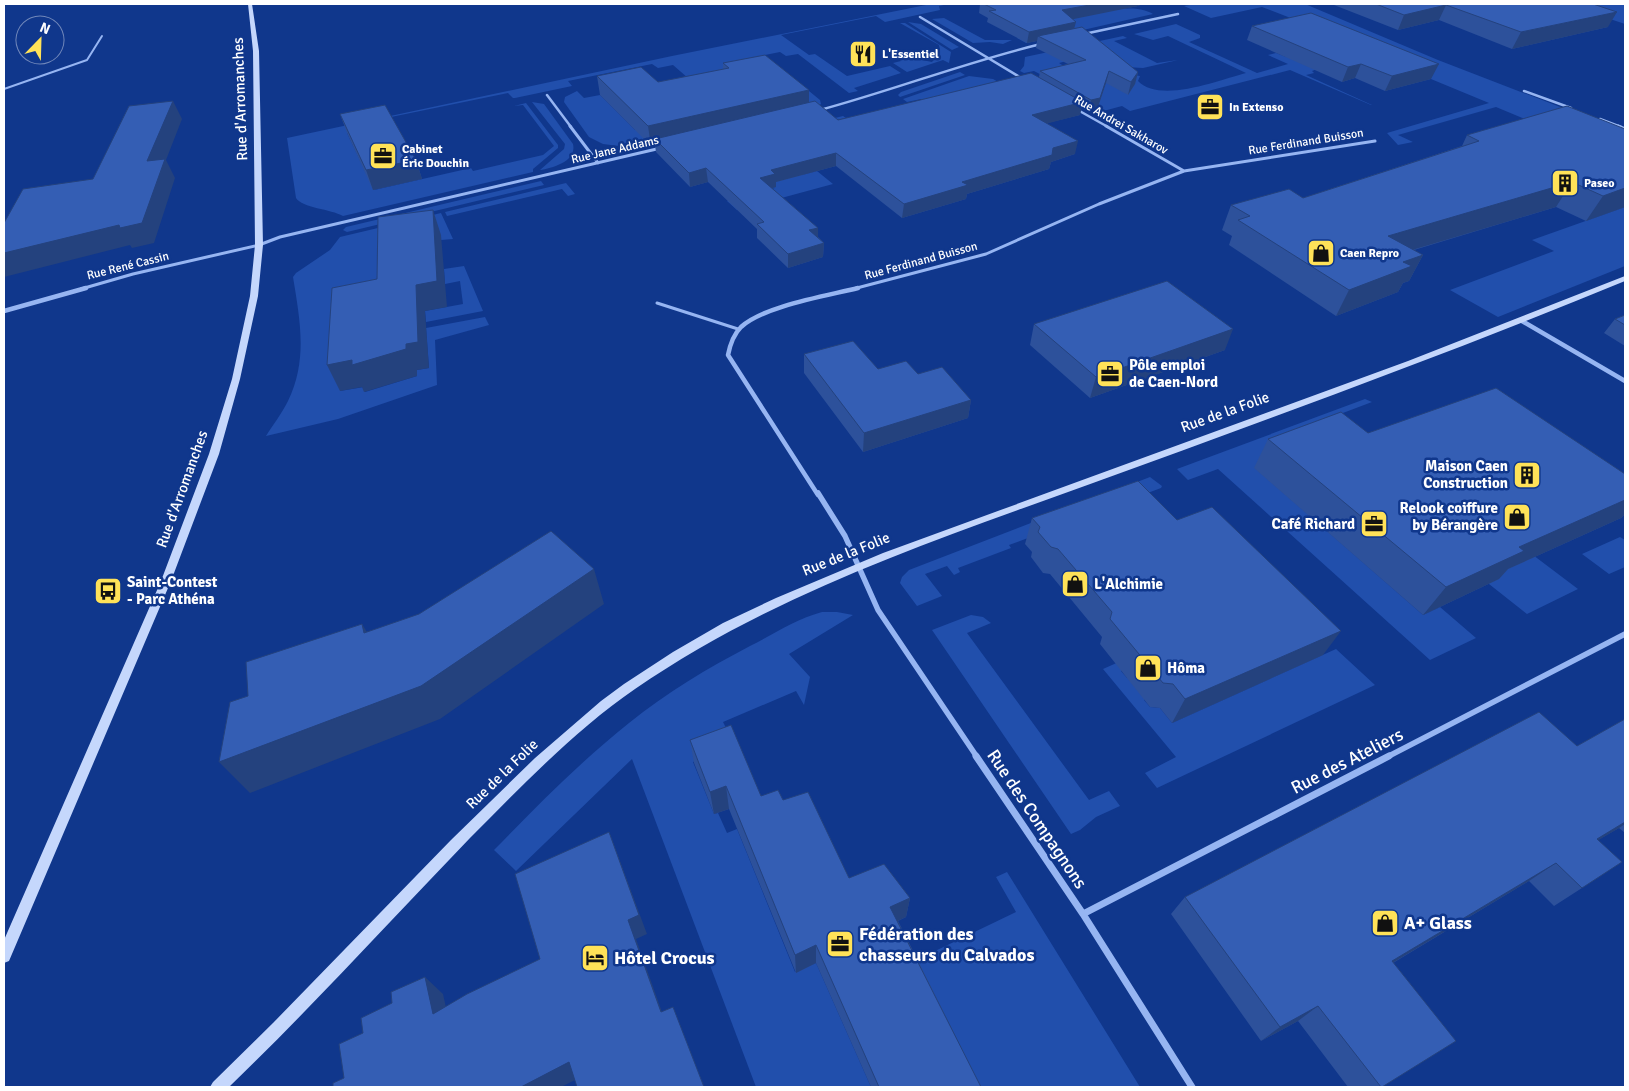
<svg xmlns="http://www.w3.org/2000/svg" width="1629" height="1091" viewBox="0 0 1629 1091" font-family="Signika,sans-serif">
  <rect width="100%" height="100%" fill="#10378c"/>
  <!-- green -->
  <path fill="#214fac" d="M931,4H949L939,6L940,10L885,22L876,16L781,35L809,55L815,54L847,76L890,66L901,73L854,88L858,91L849,93L798,54L786,56L780,52L765,55L820,100L821,104L818,106L646,146L627,147L603,144L589,137L564,102L565,97L577,91L584,98L600,95L635,130L703,91L673,65L658,68L652,64L568,81L572,86L515,98H513L508,93L391,117L347,133L374,190L471,168L473,171L543,155L554,146L523,105L514,106L526,103L558,145V148L533,169V172L343,216C331,209 302,208 296,198L287,138L672,56Z
    M1062,4L1080,17C1103,13 1132,2 1153,14L1026,43L1017,38L1034,34Z
    M1196,4H1305L1438,60L1625,132L1544,127L1496,107L1398,135L1413,142L1398,145L1387,133L1489,103L1414,72L1317,69L1312,71L1314,73L1306,75L1372,105H1371L1290,70L1130,111L1122,106L1096,113L1084,106L1108,71L1140,76L1138,81C1160,104 1219,80 1246,73L1168,36L1153,40L1134,34L1176,24L1200,35V38L1189,42L1257,73L1288,64L1268,55L1276,53L1286,57L1350,41L1262,7L1211,18L1184,6Z
    M1565,4H1625V24Z
    M944,18L985,40H1012L1003,44L990,42L973,43L932,19Z
    M908,22L921,24L959,47L952,50Z
    M900,23H905L951,52L949,63L943,60L907,72L893,63L901,61L896,57C907,54 920,60 932,62L940,51L939,45Z
    M1123,36L1127,38L1114,41L1157,63L1178,60L1143,68L1108,66L1098,53L1059,63L1076,74L1074,92L1034,71L1024,73L1020,71L1024,66L1025,57Z
    M960,72L965,75L900,97L898,95L901,92Z
    M969,76L993,79L1041,106H933L921,99L907,102L903,99Z
    M532,102L544,104L573,144C577,161 553,168 540,170L564,149L565,144Z
    M843,116L846,118L832,121L802,175L817,171L833,184L737,210L727,201L775,188L698,152Z
    M541,181L544,185L347,232L343,230L346,227Z
    M566,183L575,194L568,196L562,189L447,216L445,212Z
    M1625,207V266L1498,317L1450,290L1554,251L1532,240Z
    M441,213L453,239L441,240L387,305L340,391L364,387L365,392L417,376V370L429,368L426,328L485,317L489,325L435,340L437,385L338,419L266,436C273,425 282,413 288,401C308,360 300,320 293,277L296,273L330,250L340,237Z
    M464,266L483,311L426,322L425,311L463,304L460,281L445,284L444,269Z
    M1365,399L1372,402L1327,419L1411,463L1578,589L1527,614L1489,584L1255,468L1423,615L1440,607L1476,638L1430,660L1218,469L1188,480L1177,469Z
    M1150,477L1162,486L1161,488L1009,545L1011,548L958,568L960,572L954,575L947,566L925,574L942,596L917,606L900,583L902,577L909,570Z
    M1620,537L1625,540V567L1609,574L1582,554Z
    M822,612H837L853,615L789,654L810,677L804,705L796,691L723,722L735,746L693,762L714,814L718,813L727,833L737,829L795,972L816,963L871,1087H756L632,759L516,871L494,850C537,806 580,762 629,723C666,693 708,668 750,646C774,634 796,619 822,612Z
    M971,615L983,617L991,623L967,633L1089,800L1109,791L1120,806L1096,817L1080,830L1071,834L932,630Z
    M1336,649L1375,685L1157,788L1145,773L1176,757L1103,669L1121,661L1124,664L1121,671L1127,678L1136,680L1148,694L1144,700L1150,707L1160,708L1172,723Z
    M1007,872L1140,1087H967L906,965L1016,912L996,877Z"/>
  <g fill="none" stroke-linecap="round" stroke-linejoin="round">
    <!-- lane-far1 -->
    <path stroke="#96b5f2" stroke-width="2" d="M4,89L87,60L102,36"/>
    <!-- lane -->
    <path stroke="#96b5f2" stroke-width="3" d="M657,303L738,329"/>
    <!-- street-far4 -->
    <path stroke="#96b5f2" stroke-width="2.5" d="M920,17L1023,79
      M1084,34L1178,14
      M1524,91L1571,108
      M547,95L571,127
      M1076,109L1108,127
      M820,110C894,90 966,62 1041,44
      M1600,119L1621,127"/>
    <!-- street-far3 -->
    <path stroke="#96b5f2" stroke-width="3" d="M570,126L598,163
      M1106,126L1184,171
      M1618,126L1625,129
      M81,289L133,274L259,245L280,237L661,148
      M853,289L986,254L1099,204L1184,171L1375,141"/>
    <!-- street-far2 -->
    <path stroke="#96b5f2" stroke-width="4.5" d="M4,311L86,288
      M1522,321L1625,381
      M818,495L728,355C730,345 733,335 741,327C764,306 826,296 858,288"/>
    <!-- street-far1 -->
    <path stroke="#96b5f2" stroke-width="5.5" d="M818,493L845,536L878,610L977,757
      M1387,757L1625,634"/>
    <!-- street -->
    <path stroke="#96b5f2" stroke-width="7" d="M976,756L1083,914L1192,1087
      M1083,914L1389,756"/>
    <!-- secondary -->
    <path fill="#c5d7fc" fill-rule="evenodd" d="M248,4H252L259,51L263,245L258,296L240,379L219,454L171,581L9,961L4,963V940L161,581L209,454L232,379L250,296L255,245L253,51Z
      M1625,276V281C1450,353 1271,418 1093,483C936,540 774,593 635,689C574,731 522,786 470,838C390,921 312,1007 229,1087H210L213,1082L274,1022L451,840L535,758L601,701L624,684L673,652L723,623L776,598L883,553L1408,361Z"/>
  </g>
  <!-- wall -->
  <path fill="#2d519b" d="M980,4H1142L1138,6L1072,19L1074,28L1138,72L1135,84L1128,95L1106,83L1097,110L1088,112L1081,108L1080,115L1047,123L1075,154L1051,162L1049,169L967,194L966,199L902,218L836,166L776,182V187L772,188L818,228V237L824,243L823,257L788,268L757,238V229L708,182L690,187L656,152L655,145L651,146L600,95L597,76L658,82L723,69V63L809,90V103L838,120L1039,77L1040,71L1068,64L1036,48L1037,41L1027,43L987,22L988,18L979,13Z
    M1334,4H1593L1608,27L1512,49L1439,20L1398,30L1334,5Z
    M1252,26L1431,79L1385,91L1355,78L1342,82L1247,40Z
    M1567,106L1625,207L1586,221L1556,207L1414,250L1423,255L1409,281L1403,283L1398,292L1336,316L1229,245L1232,236L1222,230L1231,205L1303,198L1462,146L1467,135Z
    M340,114L416,160L422,179L373,190L347,133Z
    M1625,315V346L1604,333L1615,319Z
    M1034,324L1225,350L1090,398L1030,345Z
    M804,354L878,369L918,374L971,400L968,418L863,452L804,373Z
    M1368,433L1625,474V514L1621,518L1508,569L1499,579L1423,615L1254,468L1268,439Z
    M1032,518L1177,520L1323,655L1172,723L1160,708L1150,707L1100,644L1102,637L1050,574L1043,573L1031,557L1032,552L1025,544Z
    M1625,719V833L1619,828L1598,840L1582,888L1554,906L1529,881L1393,963L1382,1087H1348L1298,1021L1261,1041L1171,914L1185,897L1577,746Z
    M690,740L761,796L783,800L849,878L910,898L906,917L898,921L981,1087H871L816,963L796,973L729,809L714,814L694,763Z"/>
  <!-- shaded-wall -->
  <path fill="#24427e" d="M1095,4H1142L1138,6L1059,22L1062,10Z
    M1446,5L1439,20L1398,30L1404,15Z
    M1617,12L1608,27L1512,49L1521,32Z
    M1076,22L1073,33L1038,36L1037,41L1027,43L1029,32Z
    M1361,64L1355,78L1342,82L1348,67Z
    M1439,64L1431,79L1385,91L1392,76Z
    M1109,71L1106,83L1097,110L1088,112L1091,100Z
    M1138,72L1135,84L1128,95L1131,82Z
    M809,90V109L655,139V145L651,146L648,126Z
    M173,101L182,119L166,160L175,178L154,243L132,248L130,245L4,277V253L147,161Z
    M1083,102L1080,115L1030,128L1032,115Z
    M1078,141L1075,154L1051,162L1049,169L967,194L966,199L902,218L904,204L1053,148Z
    M836,153V166L776,182V187L761,191L760,178L771,170Z
    M416,160L422,179L373,190L366,170Z
    M706,168L708,182L690,187L689,173Z
    M1572,182L1556,207L1375,261L1388,236Z
    M1625,188V207L1586,221L1603,196Z
    M433,210L441,235L447,307L425,311L429,368L417,370V376L364,392L362,387L340,391L327,365L406,344L416,285Z
    M818,228V242L809,230Z
    M824,243L823,257L788,268V254Z
    M1423,255L1409,281L1403,283L1398,292L1336,316L1349,290L1403,262Z
    M1233,329L1225,350L1090,398L1096,377Z
    M971,400L968,418L863,452L864,433Z
    M1625,500V514L1621,518L1508,569L1499,579L1423,615L1446,587L1519,547Z
    M594,569L604,604L440,719L250,793L219,762Z
    M362,624L383,658L364,633Z
    M1341,631L1323,655L1172,723L1185,699Z
    M726,786L729,809L714,814L710,792Z
    M1625,822V824L1619,828L1568,858L1597,839Z
    M609,832L647,934L636,939L668,1029L661,1012L628,920Z
    M1556,863L1529,881L1369,977L1392,961Z
    M910,898L906,917L887,926L890,907Z
    M816,945V963L796,973L795,955Z
    M425,977L443,994L451,1030L433,1014Z
    M1318,1006L1298,1021L1261,1041L1280,1027Z
    M569,1062L581,1077L561,1087H521Z"/>
  <!-- building -->
  <path fill="#345eb4" stroke="#24427e" d="M984,4H1095L1062,10L1076,22L1029,32L989,11L996,10Z
    M1376,4H1593L1617,12L1521,32L1446,5L1404,15Z
    M1311,13L1439,64L1392,76L1361,64L1348,67L1252,26Z
    M1082,27L1138,72L1131,82L1109,71L1100,98L1091,100L1040,71L1086,60L1038,36Z
    M765,55L809,90L648,126L597,76L641,67L658,82L729,68L723,63Z
    M1031,73L1083,102L1032,115L1078,141L1053,148L1052,155L962,182L968,185L904,204L836,153L771,170L775,174L760,178L818,228L809,230L824,243L788,254L757,224L764,222L706,168L689,173L655,139L815,101L838,120Z
    M173,101L147,161L165,159L142,223L120,228L119,225L4,253V223L23,189L93,179L129,106Z
    M385,105L416,160L366,170L340,114Z
    M1567,106L1625,129V188L1603,196L1572,182L1388,236L1423,255L1403,262L1412,266L1349,290L1238,220L1250,216L1231,205L1289,189L1303,198L1479,141L1467,135Z
    M433,210L437,281L416,285L418,342L406,344V349L352,365V360L327,365L332,288L377,279L378,217Z
    M1167,281L1233,329L1096,377L1034,324Z
    M1625,315V325L1615,319Z
    M853,341L878,369L906,361L918,374L942,367L971,400L864,433L804,354Z
    M1496,388L1625,474V500L1519,547L1524,551L1446,587L1268,439L1341,412L1368,433Z
    M1138,481L1177,520L1212,507L1341,631L1185,699L1173,684L1163,683L1110,619L1112,612L1058,549L1051,547L1038,532L1040,527L1032,518Z
    M551,531L594,569L421,686L219,762L230,702L248,696L246,662L362,624L364,633L419,614Z
    M1539,712L1577,746L1625,719V822L1597,839L1622,862L1582,888L1556,863L1392,961L1456,1041L1382,1087H1381L1318,1006L1280,1027L1185,897Z
    M731,725L761,796L778,790L783,800L808,792L849,878L884,864L910,898L890,907L981,1087H879L816,945L795,955L726,786L710,792L690,740Z
    M609,832L639,915L628,920L661,1012L673,1007L704,1087H577L569,1062L521,1087H333V1083L344,1078L339,1044L363,1033L361,1018L392,1003L391,992L425,977L433,1014L467,994L540,959L515,874Z"/>
  <!-- icons -->
  <defs>
    <g id="restaurant-square" transform="scale(1.4375)"><rect x="-9" y="-9" width="18" height="18" rx="4" fill="#ffe258" stroke="#10378c"/><path d="M-5-6h1v4h1v-4h1v4h1v-4h1v5L-1.5 .5V6h-2V.5L-5-1ZM5-6V6H3V1.5H1.5Q1.5-4 5-6Z" fill="#111"/></g>
    <g id="office-square" transform="scale(1.4375)"><rect x="-9" y="-9" width="18" height="18" rx="4" fill="#ffe258" stroke="#10378c"/><path d="M-6-3h4V-5.5h4V-3h4V5H-6ZM-1-4.5V-3h2v-1.5ZM-6 0V1H6V0Z" fill="#111"/></g>
    <g id="building-square" transform="scale(1.4375)"><rect x="-9" y="-9" width="18" height="18" rx="4" fill="#ffe258" stroke="#10378c"/><path d="M-4-6H4V6H1V3H-1V6H-4ZM-2.5-4.3h1.7v1.8h-1.7ZM.8-4.3h1.7v1.8H.8ZM-2.5-1h1.7V.8h-1.7ZM.8-1h1.7V.8H.8Z" fill="#111"/></g>
    <g id="shop-square" transform="scale(1.4375)"><rect x="-9" y="-9" width="18" height="18" rx="4" fill="#ffe258" stroke="#10378c"/><path d="M-5-2.5h2.3a2.7 3.5 0 0 1 5.4 0H5L5.5 6h-11ZM-1.5-2.5h3a1.5 2.3 0 0 0-3 0Z" fill="#111"/></g>
    <g id="bus-square" transform="scale(1.4375)"><rect x="-9" y="-9" width="18" height="18" rx="4" fill="#ffe258" stroke="#10378c"/><path d="M-5-6H5V4H4V6H2V4H-2V6H-4V4H-5ZM-3.5-4V0h7V-4ZM-3.5 1.2v1.5H-2V1.2ZM2 1.2v1.5H3.5V1.2Z" fill="#111"/></g>
    <g id="hotel-square" transform="scale(1.4375)"><rect x="-9" y="-9" width="18" height="18" rx="4" fill="#ffe258" stroke="#10378c"/><path d="M-6-4.5h1.5V1H6V5H4.5V3h-9V5H-6ZM-4 0a1.8 1.8 0 1 1 3.6 0ZM.5 0V-2.5h3Q6-2.5 6 0Z" fill="#111"/></g>
  </defs>
  <g fill-rule="evenodd">
    <use href="#restaurant-square" x="863" y="54"/>
    <use href="#office-square" x="1210" y="107"/>
    <use href="#office-square" x="383" y="156"/>
    <use href="#building-square" x="1565" y="183"/>
    <use href="#shop-square" x="1321" y="253"/>
    <use href="#office-square" x="1110" y="374"/>
    <use href="#building-square" x="1527" y="475"/>
    <use href="#shop-square" x="1517" y="517"/>
    <use href="#office-square" x="1374" y="524"/>
    <use href="#shop-square" x="1075" y="584"/>
    <use href="#bus-square" x="108" y="591"/>
    <use href="#shop-square" x="1148" y="668"/>
    <use href="#shop-square" x="1385" y="923"/>
    <use href="#office-square" x="840" y="944"/>
    <use href="#hotel-square" x="595" y="958"/>
  </g>
  <g text-anchor="middle" dominant-baseline="central" stroke-width="5" stroke-linejoin="round" paint-order="stroke">
    <!-- far-poi labels -->
    <g font-size="12" font-weight="bold" fill="#fff" stroke="#10378c" text-anchor="start">
      <text x="882" y="54">L'Essentiel</text>
      <text x="1229" y="107">In Extenso</text>
      <text x="402" y="149">Cabinet<tspan x="402" dy="14">Éric Douchin</tspan></text>
      <text x="1584" y="183">Paseo</text>
      <text x="1340" y="253">Caen Repro</text>
    </g>
    <!-- far-street labels -->
    <g font-size="12" fill="#fff" stroke="#10378c">
      <text transform="translate(1121 125) rotate(30)">Rue Andrei Sakharov</text>
      <text transform="translate(1306 142) rotate(-9)">Rue Ferdinand Buisson</text>
      <text transform="translate(615 150) rotate(-13)">Rue Jane Addams</text>
      <text transform="translate(921 261) rotate(-15)">Rue Ferdinand Buisson</text>
      <text transform="translate(128 266) rotate(-14)">Rue René Cassin</text>
    </g>
    <!-- street labels -->
    <g font-size="15" fill="#fff" stroke="#10378c">
      <text transform="translate(240 99) rotate(-92)">Rue d'Arromanches</text>
      <text transform="translate(1225 412) rotate(-20)">Rue de la Folie</text>
      <text transform="translate(182 489) rotate(-70)">Rue d'Arromanches</text>
      <text transform="translate(846 554) rotate(-22)">Rue de la Folie</text>
      <text transform="translate(502 774) rotate(-44)">Rue de la Folie</text>
    </g>
    <!-- poi labels -->
    <g font-size="15" font-weight="bold" fill="#fff" stroke="#10378c" text-anchor="start">
      <text x="1129" y="365">Pôle emploi<tspan x="1129" dy="17">de Caen-Nord</tspan></text>
      <text x="1508" y="466" text-anchor="end">Maison Caen<tspan x="1508" dy="17">Construction</tspan></text>
      <text x="1498" y="508" text-anchor="end">Relook coiffure<tspan x="1498" dy="17">by Bérangère</tspan></text>
      <text x="1355" y="524" text-anchor="end">Café Richard</text>
      <text x="127" y="582">Saint-Contest<tspan x="127" dy="17">- Parc Athéna</tspan></text>
      <text x="1094" y="584">L'Alchimie</text>
      <text x="1167" y="668">Hôma</text>
    </g>
    <!-- near-street labels -->
    <g font-size="18" fill="#fff" stroke="#10378c">
      <text transform="translate(1347 761) rotate(-27)">Rue des Ateliers</text>
      <text transform="translate(1037 819) rotate(56)">Rue des Compagnons</text>
    </g>
    <!-- near-poi labels -->
    <g font-size="18" font-weight="bold" fill="#fff" stroke="#10378c" text-anchor="start">
      <text x="1404" y="923">A+ Glass</text>
      <text x="859" y="934">Fédération des<tspan x="859" dy="21">chasseurs du Calvados</tspan></text>
      <text x="614" y="958">Hôtel Crocus</text>
    </g>
  </g>
  <!-- border -->
  <rect width="1629" height="1091" fill="none" stroke="#ffffff" stroke-width="10"/>
  <!-- north arrow -->
  <g transform="translate(40 40) rotate(23)"><circle r="24" fill="#10378c" stroke="#7087ba"/>
  <path d="M0-4L9 19L0 12L-9 19Z" fill="#ffe258"/>
  <text y="-8" font-size="14" font-weight="bold" text-anchor="middle" fill="#ffffff">N</text>
  </g>
</svg>
